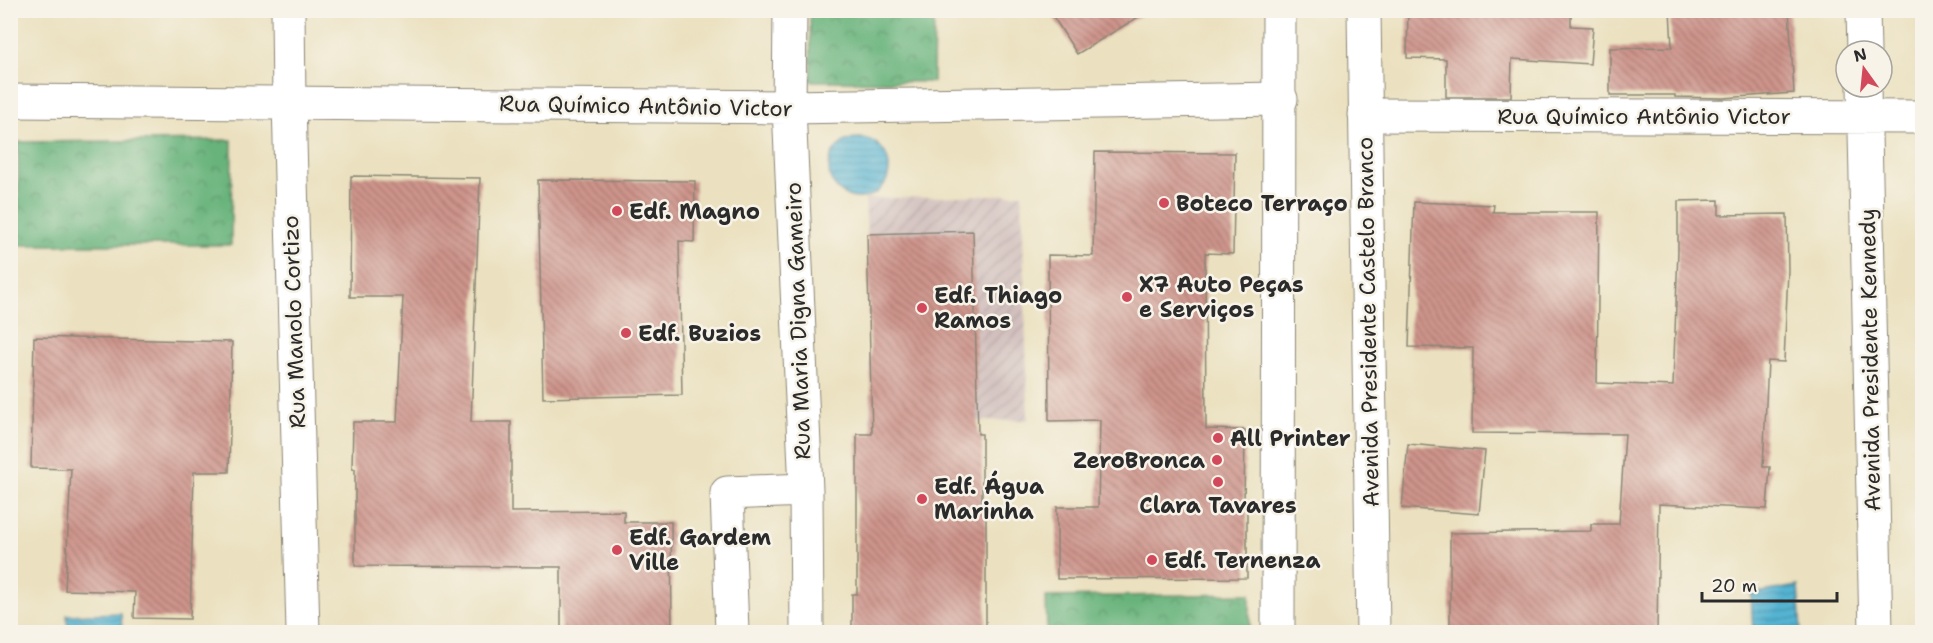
<svg xmlns="http://www.w3.org/2000/svg" width="1933" height="643" viewBox="0 0 1933 643" font-family="'Shantell Sans',sans-serif">
  <defs>
    <pattern id="industrial-furrows" width="10" height="10" patternUnits="userSpaceOnUse" patternTransform="scale(1.5)"><rect width="10" height="10" fill="#d1bfbd"/><path d="M-1 1l2-2M0 10L10 0M9 11l2-2" fill="none" stroke="#b4a4a3"/></pattern>
    <pattern id="forest-crowns" width="20" height="18" patternUnits="userSpaceOnUse" patternTransform="scale(1.5)"><rect width="20" height="18" fill="#68b37b"/><path d="M2 6a3 3 0 1 1 6 0M12 15a3 3 0 1 1 6 0" fill="none" stroke="#569265"/></pattern>
    <pattern id="water-rules" width="6" height="5" patternUnits="userSpaceOnUse" patternTransform="scale(1.5)"><rect width="6" height="5" fill="#54b4d3"/><path d="M0 2.5h6" fill="none" stroke="#4693ab"/></pattern>
    <pattern id="building-back-hatch" width="6" height="6" patternUnits="userSpaceOnUse" patternTransform="scale(1.5)"><rect width="6" height="6" fill="#ce948b"/><path d="M-1 5l2 2M0 0l6 6M5-1l2 2" fill="none" stroke="#a77972"/></pattern>
  </defs>
  <rect width="100%" height="100%" fill="#f7f3e8"/>
  <filter id="ink" filterUnits="userSpaceOnUse"><feTurbulence type="fractalNoise" baseFrequency=".0167" numOctaves="2"/><feDisplacementMap in="SourceGraphic" scale="12" xChannelSelector="R" yChannelSelector="G"/><feConvolveMatrix kernelMatrix="1 2 1 2 8 2 1 2 1" color-interpolation-filters="sRGB"/></filter>
  <filter id="wash" filterUnits="userSpaceOnUse"><feTurbulence type="fractalNoise" baseFrequency=".008" numOctaves="4" result="noise"/><feDisplacementMap in="SourceGraphic" scale="24" xChannelSelector="R" yChannelSelector="G"/><feGaussianBlur stdDeviation="1.35" result="paint"/><feColorMatrix in="noise" values="0 0 0 0 0 0 0 0 0 0 0 0 0 0 0 0 0 1.4 0 .05"/><feComposite in="paint" operator="in"/></filter>
  <g filter="url(#wash)">
    <rect width="100%" height="100%" fill="#ebe1c0"/>
    <!-- industrial -->
    <path fill="url(#industrial-furrows)" d="M1022,194L1028,420L870,423L871,386L977,381L973,231L867,234L865,199Z"/>
    <!-- forest -->
    <path fill="url(#forest-crowns)" stroke="#4a6f53" stroke-width="1.5" d="M810,11H934L933,82L811,81Z
      M232,140L231,245H19L18,142Z
      M1250,594V632H1047L1046,597Z"/>
    <!-- water -->
    <path fill="url(#water-rules)" stroke="#40707f" stroke-width="1.5" d="M829 168a30 30 0 1 1 60 0a30 30 0 1 1-60 0Z
      M1798,586L1801,632H1753L1751,594Z
      M121,613L122,632H68L67,615Z"/>
    <g id="blocks">
      <!-- building -->
      <path fill="url(#building-back-hatch)" d="M1049,10H1150L1077,54Z
        M1408,10H1571V26L1593,27L1590,64L1512,59L1511,97H1446V59L1407,58Z
        M1670,10H1789L1794,93L1723,98L1675,97V95H1610V48L1672,47Z
        M1095,152L1235,153L1233,254L1205,253L1206,429L1245,430L1244,506H1247V578L1057,579V507H1098L1100,420L1049,421L1048,255L1093,256Z
        M351,176L480,178L471,422H511V512L624,511V522H671L672,633H561V567L355,566V469H352L353,422H397L403,297H350Z
        M538,180L695,181L694,242L679,241L682,395L543,398Z
        M1719,200V215L1787,214L1788,270L1784,362L1768,361L1763,467H1770L1767,509L1659,504L1657,633H1450V533L1591,531V524H1619L1625,434L1472,433L1473,348L1409,347L1414,202L1494,205L1493,212H1599L1597,383L1673,386L1678,250V201Z
        M973,231L978,434H982V507H986V633H852V594H857V434H872L867,234Z
        M34,337L232,342L229,472H194L190,619L134,618L135,592L65,590L71,469L31,468Z
        M1408,444L1485,451L1479,514L1402,508Z"/>
    </g>
  </g>
  <g filter="url(#ink)">
    <use href="#blocks" fill-opacity="0" stroke="#8b8676" stroke-width="1.5"/>
    <g fill="none" stroke-linecap="round" stroke-linejoin="round">
      <!-- minor casing -->
      <g stroke="#8b8676" stroke-width="35">
        <path id="minor" d="M288,10L289,102L303,632
          M790,10L789,107L806,490L807,632
          M1863,10L1864,51
          M1864,87L1876,632
          M10,101L789,107L1281,99
          M1365,115L1922,117
          M732,632L727,493L806,490"/>
      </g>
      <!-- major casing -->
      <g stroke="#8b8676" stroke-width="35">
        <path id="major" d="M1364,10L1373,632
          M1278,632L1279,10"/>
      </g>
      <!-- minor -->
      <use href="#minor" stroke="#fff" stroke-width="33"/>
      <!-- major -->
      <use href="#major" stroke="#fff" stroke-width="33"/>
    </g>
  </g>
  <!-- markers -->
  <g fill="#d1495b" stroke="#f7f3e8" stroke-width="2">
    <circle cx="1164" cy="203" r="6"/>
    <circle cx="617" cy="211" r="6"/>
    <circle cx="1127" cy="297" r="6"/>
    <circle cx="922" cy="308" r="6"/>
    <circle cx="626" cy="333" r="6"/>
    <circle cx="1218" cy="438" r="6"/>
    <circle cx="1217" cy="460" r="6"/>
    <circle cx="1218" cy="482" r="6"/>
    <circle cx="922" cy="499" r="6"/>
    <circle cx="617" cy="550" r="6"/>
    <circle cx="1152" cy="560" r="6"/>
  </g>
  <g text-anchor="middle" dominant-baseline="central" stroke-width="5" stroke-linejoin="round" paint-order="stroke">
    <!-- street labels -->
    <g font-size="22" fill="#2b2b2b" stroke="#f7f3e8">
      <text transform="translate(646 106) rotate(1)">Rua Químico Antônio Victor</text>
      <text x="1644" y="116">Rua Químico Antônio Victor</text>
      <text transform="translate(798 321) rotate(-92)">Rua Maria Digna Gameiro</text>
      <text transform="translate(294 322) rotate(-92)">Rua Manolo Cortizo</text>
      <text transform="translate(1368 322) rotate(-91)">Avenida Presidente Castelo Branco</text>
      <text transform="translate(1870 360) rotate(-91)">Avenida Presidente Kennedy</text>
    </g>
    <!-- poi labels -->
    <g font-size="22" font-weight="bold" fill="#2b2b2b" stroke="#f7f3e8" text-anchor="start">
      <text x="1176" y="203">Boteco Terraço</text>
      <text x="629" y="211">Edf. Magno</text>
      <text x="1139" y="284">X7 Auto Peças<tspan x="1139" dy="25">e Serviços</tspan></text>
      <text x="934" y="295">Edf. Thiago<tspan x="934" dy="25">Ramos</tspan></text>
      <text x="638" y="333">Edf. Buzios</text>
      <text x="1230" y="438">All Printer</text>
      <text x="1205" y="460" text-anchor="end">ZeroBronca</text>
      <text x="934" y="486">Edf. Água<tspan x="934" dy="25">Marinha</tspan></text>
      <text x="1218" y="505" text-anchor="middle">Clara Tavares</text>
      <text x="629" y="537">Edf. Gardem<tspan x="629" dy="25">Ville</tspan></text>
      <text x="1164" y="560">Edf. Ternenza</text>
    </g>
  </g>
  <!-- margin -->
  <rect width="1933" height="643" fill="none" stroke="#f7f3e8" stroke-width="36"/>
  <!-- north arrow -->
  <g transform="translate(1864 69) rotate(345)"><circle r="28" fill="#f7f3e8" stroke="#a5a39c" stroke-width="1.5"/>
  <path d="M0-4.5L10 22L0 15L-10 22Z" fill="#d1495b"/>
  <text y="-9" font-size="16" font-weight="bold" text-anchor="middle" fill="#2b2b2b">N</text>
  </g>
  <!-- scale -->
  <path d="M1702 592v9h135v-9" fill="none" stroke="#2b2b2b" stroke-width="3"/>
  <text x="1711" y="592" font-size="18" fill="#2b2b2b" stroke="#f7f3e8" stroke-width="4.5" paint-order="stroke">20 m</text>
</svg>
